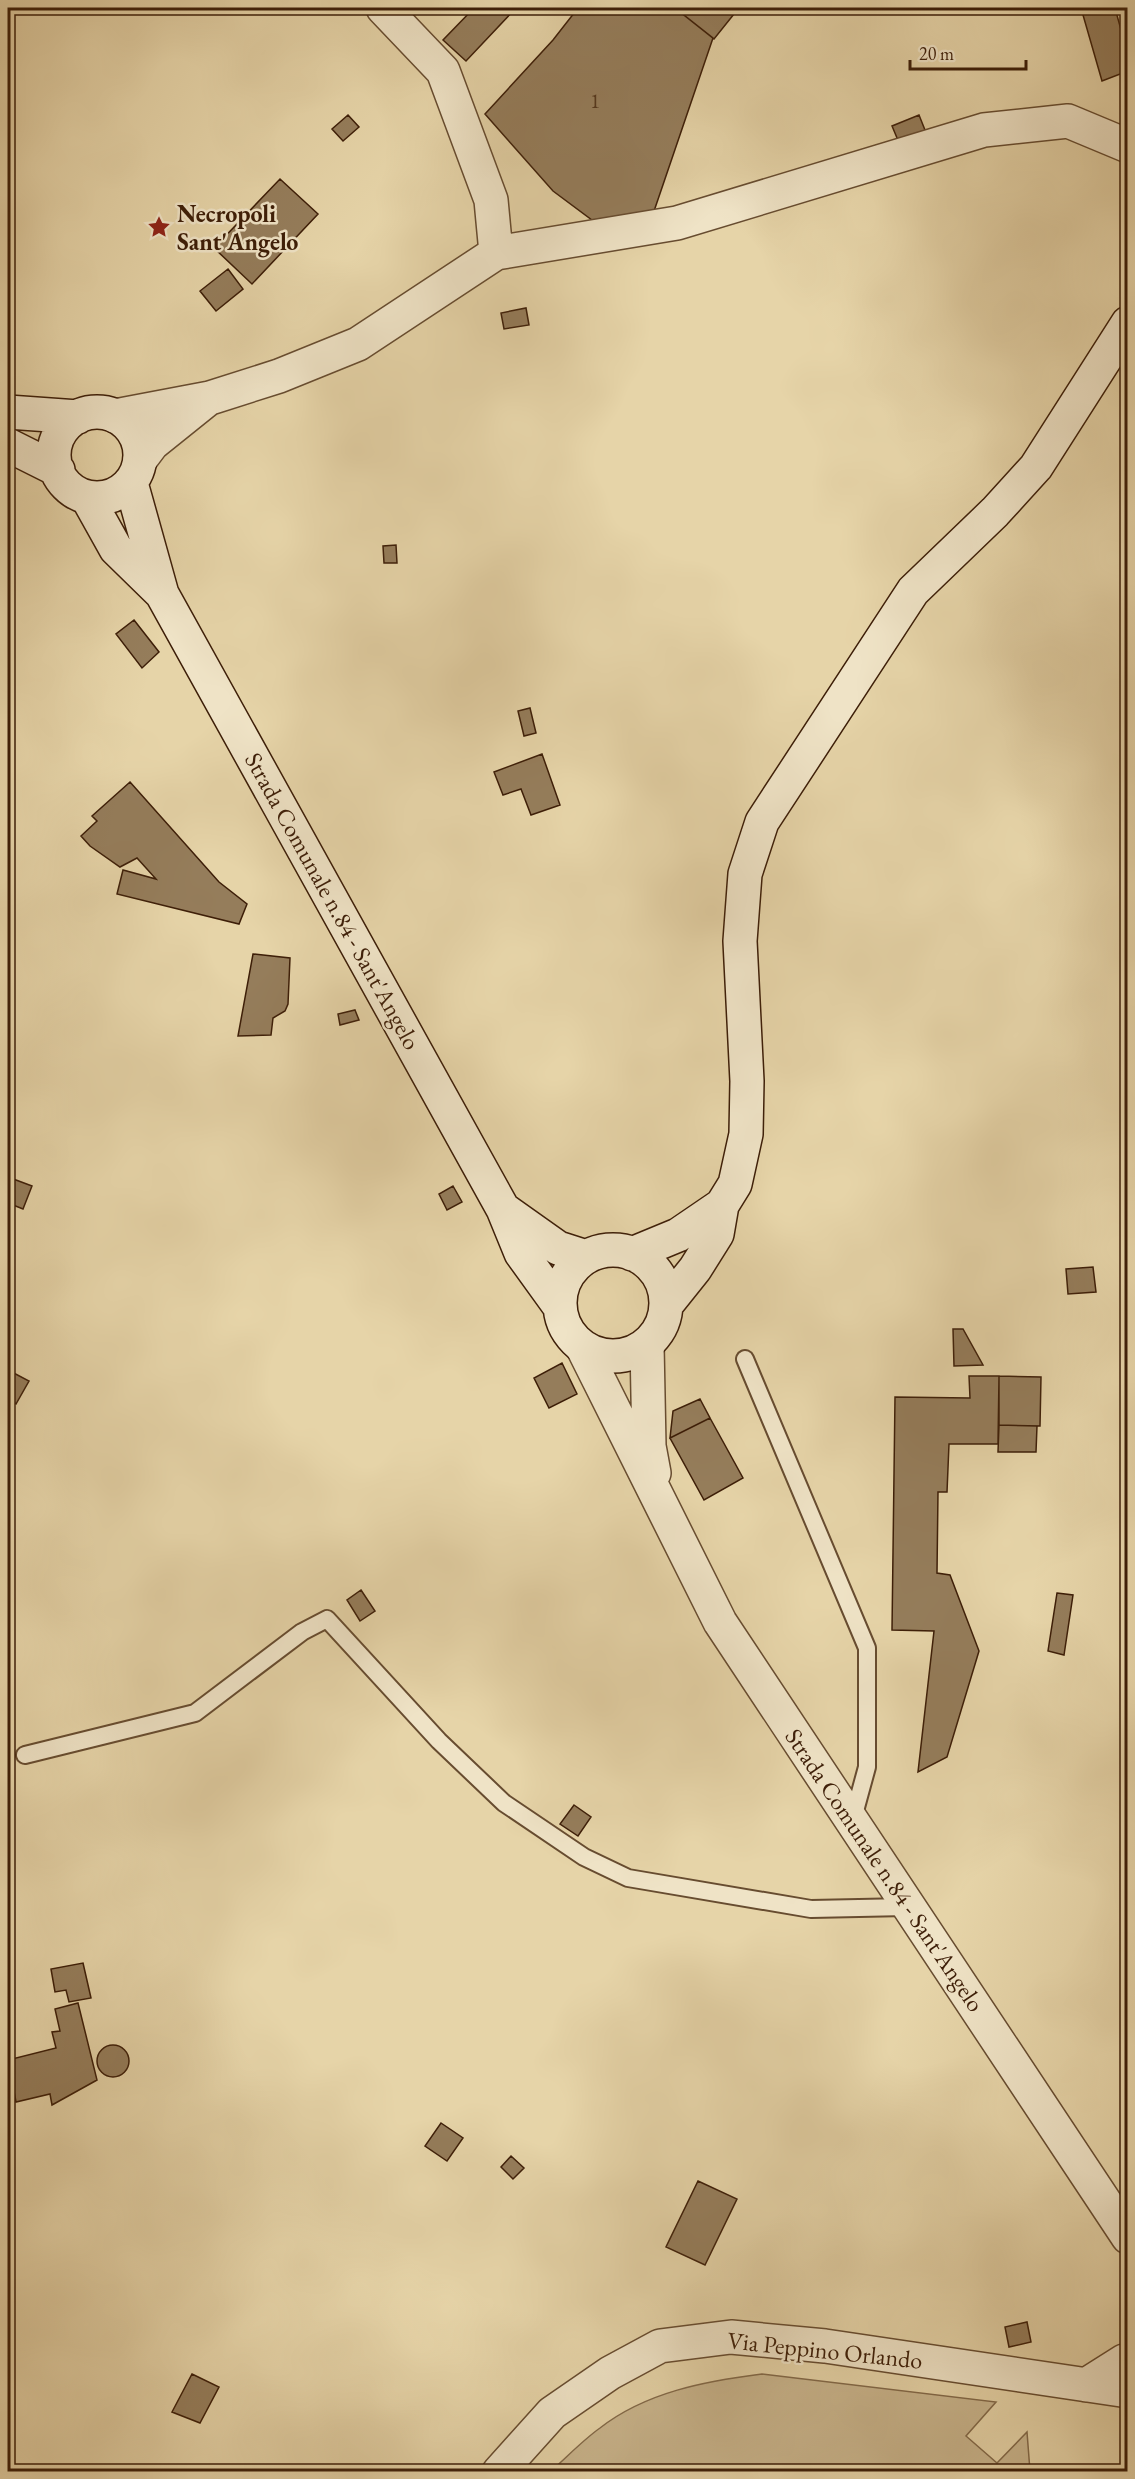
<svg xmlns="http://www.w3.org/2000/svg" width="1135" height="2479" viewBox="0 0 1135 2479" font-family="'EB Garamond',serif">
  <rect width="100%" height="100%" fill="#e6d4a8"/>
  <filter id="stains"><feTurbulence type="fractalNoise" baseFrequency=".00333" numOctaves="4"/><feColorMatrix values="0 0 0 0 .2 0 0 0 0 .09 0 0 0 0 .02 0 0 0 .5 -.17"/></filter>
  <radialGradient id="worn" r=".72"><stop offset=".6" stop-color="#630" stop-opacity="0"/><stop offset="1" stop-color="#630" stop-opacity=".3"/></radialGradient>
  <!-- green -->
  <path fill="#c9b58d" stroke="#836a4a" stroke-width="1.5" d="M762,2374L996,2402L966,2436L997,2463L1027,2432L1030,2471H551C567,2457 583,2440 600,2428C646,2392 706,2381 762,2374Z"/>
  <!-- building -->
  <path fill="#957d5b" stroke="#3d1e08" stroke-width="1.5" d="M474,8H516L466,61L443,40Z
    M578,8H675L713,38L653,214L613,223L592,220L553,191L485,114L553,40Z
    M675,8H733L731,11L734,14L714,39Z
    M1081,8H1115L1128,55V71L1102,81Z
    M348,115L359,127L343,141L332,129Z
    M919,115L927,135L900,145L892,126Z
    M280,179L318,214L252,284L214,248Z
    M228,269L243,289L216,311L200,291Z
    M526,308L529,325L504,329L501,313Z
    M396,545L397,563H384L383,546Z
    M134,620L159,652L142,668L116,634Z
    M530,708L536,733L524,736L518,711Z
    M542,754L560,805L531,815L521,789L503,795L494,772Z
    M130,782L219,882L247,904L239,924L117,894L123,870L156,879L137,858L120,867L90,846L81,836L97,821L92,816Z
    M253,954L290,958L288,1004L285,1011L273,1018L271,1035L238,1036Z
    M355,1010L359,1020L340,1025L338,1014Z
    M8,1177L32,1186L23,1209L8,1203Z
    M453,1186L462,1202L447,1210L439,1194Z
    M1093,1267L1096,1292L1068,1294L1066,1269Z
    M953,1329H963L983,1365L954,1366Z
    M562,1363L577,1394L549,1408L534,1378Z
    M8,1370L29,1381L16,1404L8,1399Z
    M969,1376H999L998,1444H949L947,1492H938L937,1573L950,1575L979,1651L947,1757L918,1772L934,1631L892,1630L895,1397L970,1398Z
    M999,1376L1041,1377L1040,1426L999,1425Z
    M700,1399L710,1418L670,1438L673,1411Z
    M710,1418L743,1478L704,1500L670,1438Z
    M999,1425L1037,1426L1036,1452H998Z
    M361,1590L375,1611L360,1621L347,1600Z
    M1057,1593L1073,1595L1064,1655L1048,1651Z
    M574,1805L591,1817L578,1836L560,1824Z
    M83,1963L91,1998L69,2002L66,1990L55,1992L51,1969Z
    M78,2003L97,2080L52,2105L50,2094L16,2102L8,2060L56,2048L52,2032L60,2031L55,2009Z
    M97 2061a16 16 0 1 1 32 0a16 16 0 1 1-32 0Z
    M441,2123L463,2138L447,2161L425,2146Z
    M511,2156L524,2168L513,2179L501,2167Z
    M698,2181L737,2199L705,2265L666,2247Z
    M1027,2322L1031,2342L1009,2347L1005,2327Z
    M192,2374L219,2387L200,2423L172,2412Z"/>
  <g fill="none" stroke-linecap="round" stroke-linejoin="round">
    <!-- lane casing -->
    <g stroke="#674c30" stroke-width="20">
      <path id="lane" d="M745,1359L867,1648V1767L852,1822
        M25,1755L195,1713L302,1632L327,1619L439,1741L504,1803L584,1857L628,1878L811,1909L907,1907"/>
    </g>
    <!-- street casing -->
    <g stroke="#674c30" stroke-width="36">
      <path id="street" d="M383,8L443,71L491,200L496,253
        M115,416L210,398L279,376L358,344L496,253L677,223L984,130L1068,121L1128,146
        M140,460L152,444L208,399
        M647,1345L649,1446L654,1473
        M583,1348L720,1622L1128,2237
        M1086,2385L1124,2361
        M499,2472L552,2413L610,2373L660,2346L731,2337L825,2346L1128,2391"/>
    </g>
    <!-- secondary casing -->
    <g stroke="#3d1e08" stroke-width="36">
      <path id="secondary" d="M8,412L78,417
        M54 455a43 43 0 1 1 86 0a43 43 0 1 1-86 0Z
        M8,445L58,470
        M131,483L162,594L503,1209L521,1253L560,1307
        M87,497L116,549L161,593
        M503,1209L558,1248L586,1257
        M560 1303a53 53 0 1 1 106 0a53 53 0 1 1-106 0Z
        M632,1254L678,1235L722,1205
        M667,1304L695,1269L717,1234L722,1205L735,1184L746,1134L747,1081L740,941L745,874L762,822L913,591L995,512L1036,467L1128,323"/>
    </g>
    <!-- lane -->
    <use href="#lane" stroke="#efe3c6" stroke-width="16"/>
    <!-- street -->
    <use href="#street" stroke="#efe3c6" stroke-width="33"/>
    <!-- secondary -->
    <use href="#secondary" stroke="#efe3c6" stroke-width="33"/>
  </g>
  <!-- icons -->
  <defs>
    <g id="sight-bare" transform="scale(1.8)"><path d="M0-6L1.8-2.2L6-1.7L2.9 1.2L3.7 5.4L0 3.3L-3.7 5.4L-2.9 1.2L-6-1.7L-1.8-2.2Z" fill="#8f2418" stroke="#efe3c6" stroke-width="2.5" paint-order="stroke"/></g>
  </defs>
  <g fill-rule="evenodd">
    <use href="#sight-bare" x="159" y="227"/>
  </g>
  <g text-anchor="middle" dominant-baseline="central" stroke-width="5" stroke-linejoin="round" paint-order="stroke">
    <!-- number labels -->
    <g font-size="21" fill="#53361d">
      <text x="595" y="100">1</text>
    </g>
    <!-- poi labels -->
    <g font-size="24" font-weight="bold" fill="#3d1e08" stroke="#efe3c6" text-anchor="start">
      <text x="177" y="213">Necropoli<tspan x="177" dy="28">Sant'Angelo</tspan></text>
    </g>
    <!-- street labels -->
    <g font-size="24" fill="#3d1e08" stroke="#efe3c6">
      <text transform="translate(333 901) rotate(61)">Strada Comunale n.84 - Sant'Angelo</text>
      <text transform="translate(885 1870) rotate(56)">Strada Comunale n.84 - Sant'Angelo</text>
      <text transform="translate(825 2350) rotate(6)">Via Peppino Orlando</text>
    </g>
  </g>
  <!-- margin -->
  <rect width="1135" height="2479" fill="none" stroke="#e6d4a8" stroke-width="30"/>
  <rect x="9" y="9" width="1117" height="2461" fill="none" stroke="#3d1e08" stroke-width="3"/>
  <rect x="15" y="15" width="1105" height="2449" fill="none" stroke="#3d1e08" stroke-width="1.5"/>
  <!-- scale -->
  <path d="M910 60v9h116v-9" fill="none" stroke="#3d1e08" stroke-width="3"/>
  <text x="919" y="60" font-size="18" fill="#3d1e08" stroke="#efe3c6" stroke-width="4.5" paint-order="stroke">20 m</text>
  <rect width="100%" height="100%" filter="url(#stains)"/>
  <rect width="100%" height="100%" fill="url(#worn)"/>
</svg>
